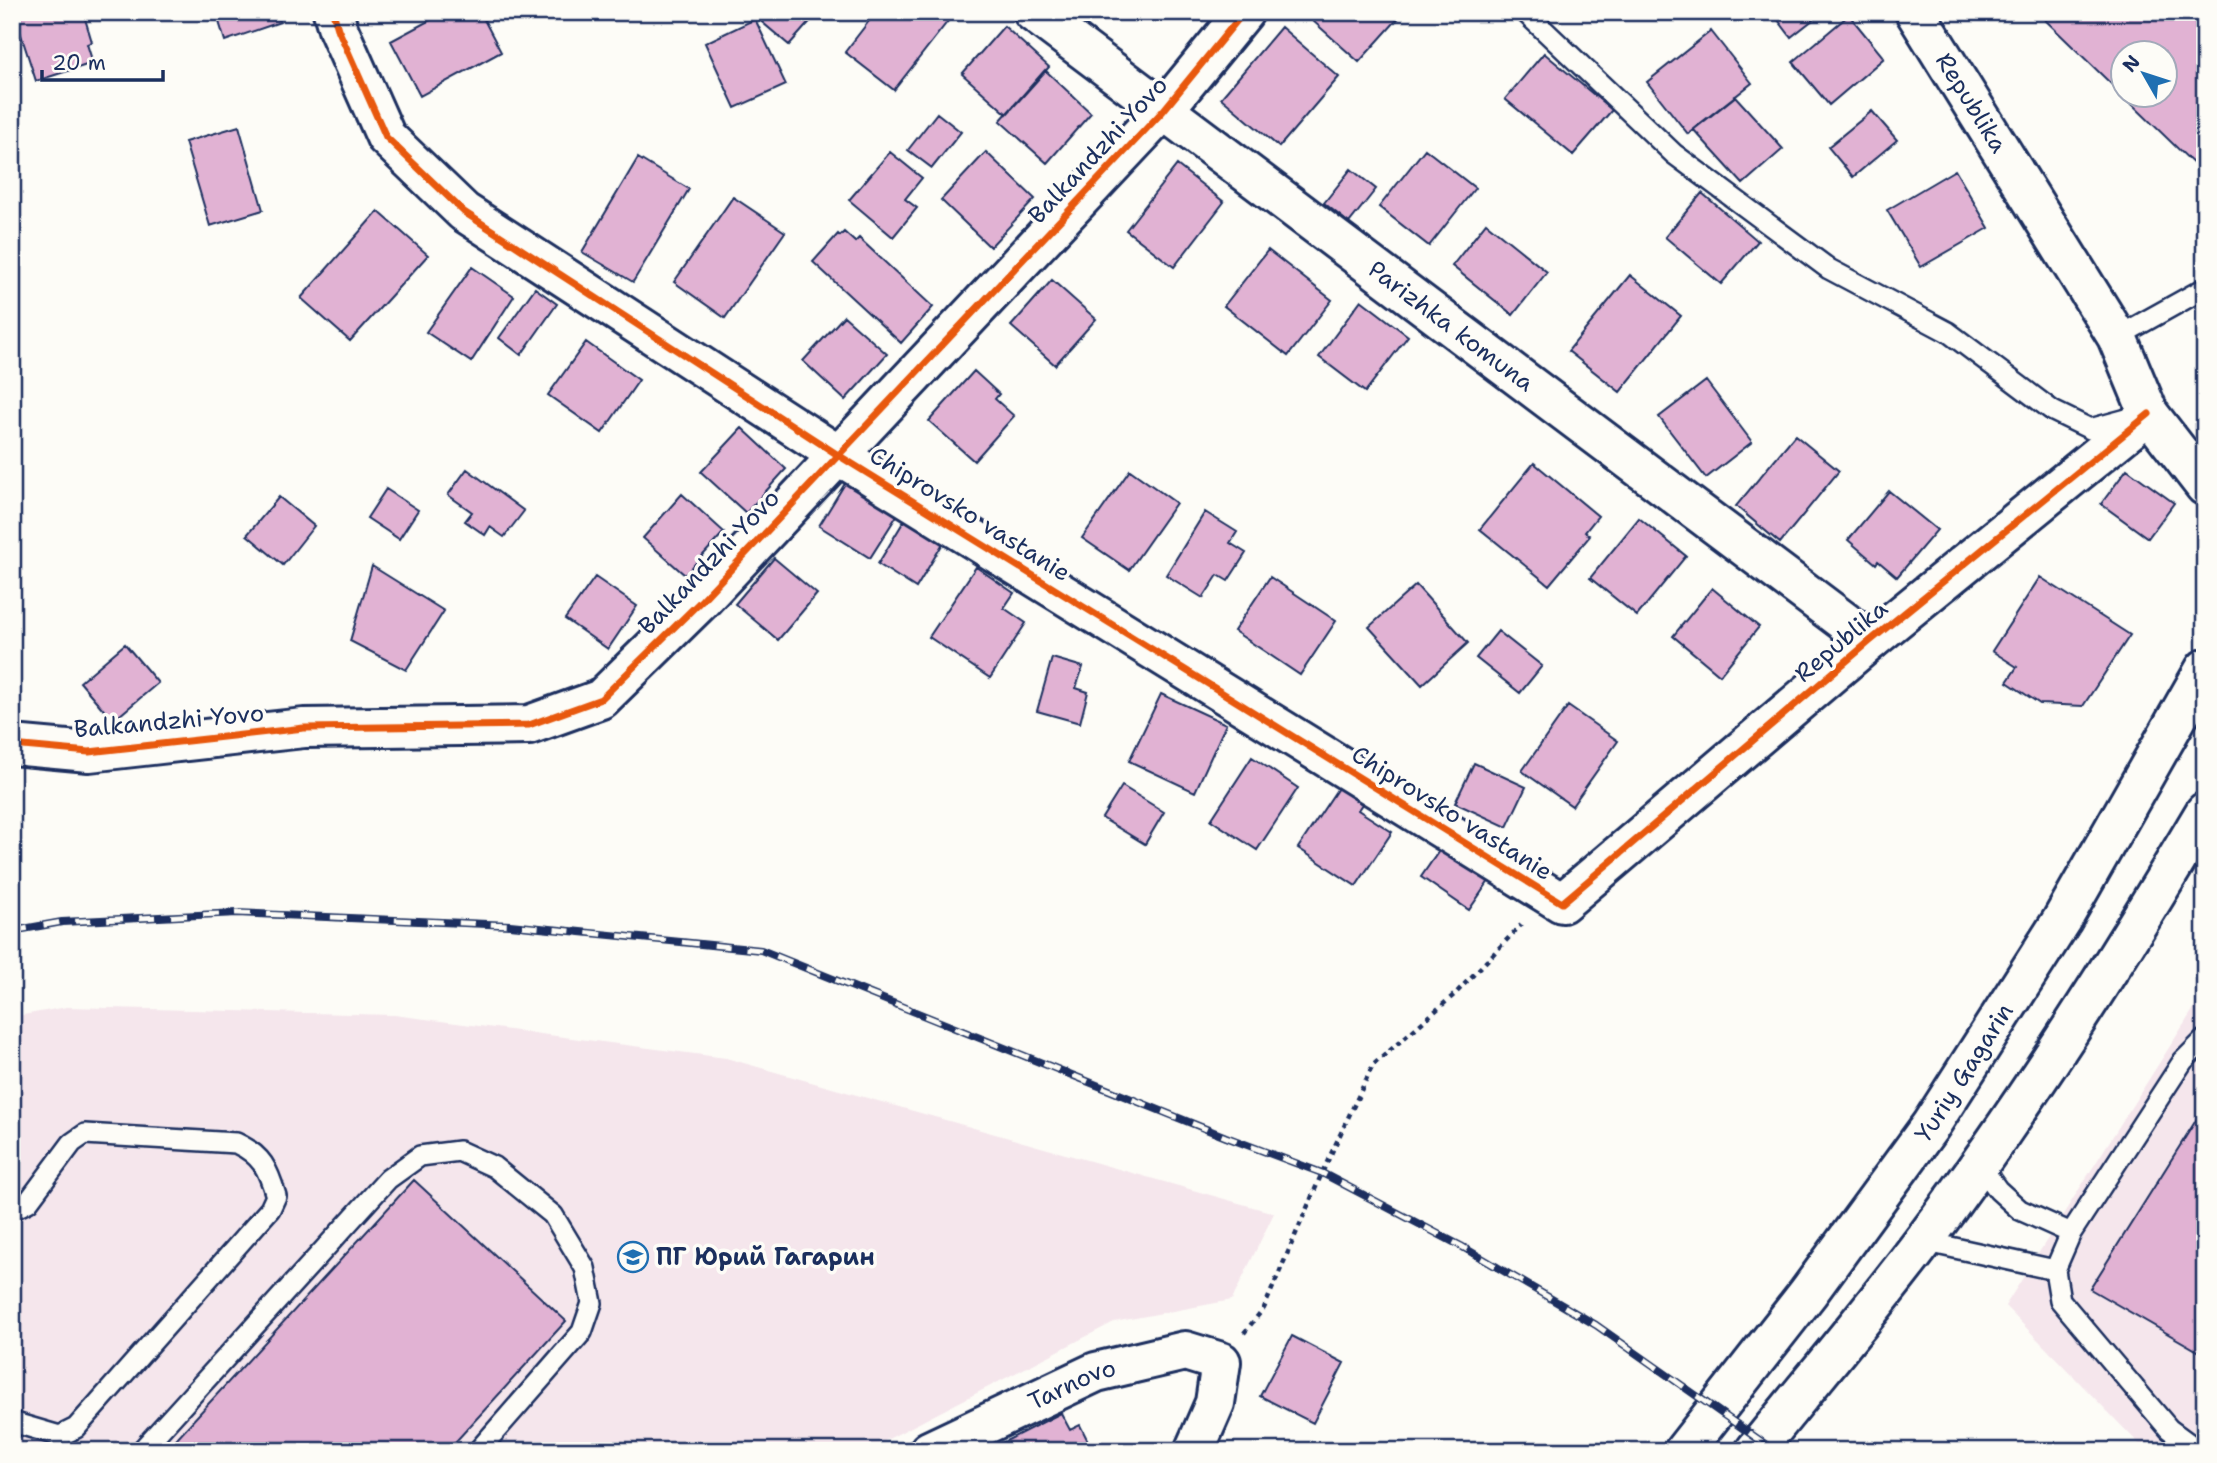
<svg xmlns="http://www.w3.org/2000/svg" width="2217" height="1463" viewBox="0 0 2217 1463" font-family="'Shantell Sans',sans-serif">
  <rect width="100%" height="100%" fill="#fdfcf7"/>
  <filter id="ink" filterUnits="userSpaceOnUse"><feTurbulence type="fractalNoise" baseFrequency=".0143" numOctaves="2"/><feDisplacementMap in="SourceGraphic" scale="14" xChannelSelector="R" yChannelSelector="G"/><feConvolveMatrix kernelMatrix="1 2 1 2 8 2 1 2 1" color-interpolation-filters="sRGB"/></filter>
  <g filter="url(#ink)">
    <!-- built -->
    <path fill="#f5e6ec" d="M2205,991V1451H2146L2005,1306Z
      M67,1007L394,1015L726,1058L1274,1213L1232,1300L1114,1322L865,1451H12V1017Z"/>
    <!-- building -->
    <path fill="#e1b2d3" stroke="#1b2f5e" stroke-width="2" fill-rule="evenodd" d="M28,12H83L92,42L87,44L93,63L36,81L15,16Z
      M216,12H277L280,22L225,41Z
      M445,12H480L501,52L420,96L391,41Z
      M750,12H808L814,17L789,45Z
      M876,12H955L894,90L845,52Z
      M1320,12H1404L1359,62L1313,21Z
      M1772,12H1823L1791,37Z
      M2041,12H2205V175L2039,14ZM2122,52H2164V94H2122Z
      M1849,15L1884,58L1829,105L1793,62Z
      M755,19L786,85L735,108L705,43Z
      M1004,26L1049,67L1007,114L962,74Z
      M1281,27L1339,77L1279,147L1221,98Z
      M1711,31L1752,83L1688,134L1647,82Z
      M1544,53L1612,110L1573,155L1505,99Z
      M1045,70L1091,113L1047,163L1000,121Z
      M1735,96L1783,149L1743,184L1693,129Z
      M1872,111L1897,140L1853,177L1828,147Z
      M937,113L961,132L932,168L908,150Z
      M239,126L263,210L210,226L185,142Z
      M1425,149L1475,188L1429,246L1379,207Z
      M890,152L922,178L905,199L917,208L893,237L849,200Z
      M986,152L1035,199L990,247L941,200Z
      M638,158L689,189L633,282L582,252Z
      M1177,165L1224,202L1174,267L1126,230Z
      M1351,169L1376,189L1349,223L1324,203Z
      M1955,170L1989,228L1921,267L1887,210Z
      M1702,193L1758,241L1721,284L1665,237Z
      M733,197L785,232L725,318L674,282Z
      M378,211L428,255L350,341L301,298Z
      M1486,223L1547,272L1513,315L1452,266Z
      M844,232L855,242L859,238L933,307L901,343L813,262L838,234L840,236Z
      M1268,250L1332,300L1288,356L1224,306Z
      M472,267L514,296L471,362L426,332Z
      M1630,275L1681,316L1620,392L1568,351Z
      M1052,280L1096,319L1055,365L1011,326Z
      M535,288L557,304L521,355L499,338Z
      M1361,300L1408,336L1365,392L1319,357Z
      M844,316L887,354L845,400L803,361Z
      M586,342L639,380L602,433L548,395Z
      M974,371L999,394L995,399L1014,416L974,461L929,421Z
      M1706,381L1752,442L1706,478L1659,417Z
      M742,428L786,469L746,513L701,472Z
      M1795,435L1839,471L1780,543L1736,506Z
      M1534,463L1598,516L1585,532L1590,536L1549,585L1480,529Z
      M467,469L524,511L504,537L490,527L485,535L465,521L472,512L448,495Z
      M2127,469L2174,503L2148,538L2101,504Z
      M1130,470L1176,503L1129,570L1082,538Z
      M849,477L901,509L870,558L819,526Z
      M386,489L418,510L399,539L367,518Z
      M1889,491L1937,530L1897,577L1878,561L1876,564L1848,540Z
      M682,494L724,532L685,575L643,538Z
      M279,497L314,526L283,565L247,535Z
      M910,511L948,535L916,588L878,564Z
      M1205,512L1237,532L1230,543L1246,553L1228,581L1218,575L1203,598L1166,575Z
      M1639,518L1686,556L1637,616L1590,578Z
      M774,558L817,594L778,640L735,604Z
      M372,566L444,611L406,670L350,641Z
      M976,567L1014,593L1004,608L1026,623L990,678L929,637Z
      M595,577L637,606L608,649L565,619Z
      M1270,577L1336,621L1300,675L1234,631Z
      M2040,577L2130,635L2083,706L2040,704L2007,682L2017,667L1992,651Z
      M1416,585L1468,643L1422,685L1369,627Z
      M1712,588L1759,627L1720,675L1673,636Z
      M1498,631L1542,666L1520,693L1476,658Z
      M125,644L158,683L113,721L80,682Z
      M1052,658L1083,667L1076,688L1088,692L1080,723L1037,711Z
      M1161,694L1226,724L1195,792L1129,761Z
      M1568,706L1618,741L1572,806L1522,771Z
      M1252,757L1298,788L1257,850L1211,820Z
      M1474,763L1526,787L1507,827L1455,803Z
      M1122,786L1164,812L1145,844L1102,818Z
      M1338,788L1362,804L1358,810L1392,832L1356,886L1298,848Z
      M1443,845L1491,878L1469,910L1421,877Z
      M2205,1106V1355L2090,1289Z
      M414,1180L566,1321L447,1451H165Z
      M1292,1336L1344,1363L1313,1423L1260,1396Z
      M2205,1394V1415L2196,1410Z
      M1061,1413L1070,1430L1080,1425L1093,1451H1001L998,1445Z"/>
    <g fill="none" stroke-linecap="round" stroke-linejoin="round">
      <!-- lane casing -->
      <g stroke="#1b2f5e" stroke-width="24">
        <path id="lane" d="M1525,12L1674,154L1829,269L1948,332L2053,411L2090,429L2127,419
          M2117,337L2205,288
          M1979,1164L1998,1190L2020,1210L2071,1233
          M12,1210L28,1202L72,1143L85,1134L236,1143C262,1155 268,1169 276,1196L270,1209L76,1428L60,1436L12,1422
          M1923,1241L2055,1270
          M141,1451L388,1179L420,1156L459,1151L494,1167L553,1215L585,1268L592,1303L582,1332L478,1451
          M2199,1451L2169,1429L2060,1300L2055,1270L2071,1233L2183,1061L2205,1039"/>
      </g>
      <!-- street casing -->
      <g stroke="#1b2f5e" stroke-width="44">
        <g id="street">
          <path d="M333,12L338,29L386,137L464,212L838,455L1562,903L1870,641L2149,414"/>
          <path id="s1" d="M1033,12L1870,641"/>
          <path id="s2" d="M1915,12L2117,337L2149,414L2205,486"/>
          <path d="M12,745L89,752L304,728L529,725L601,699L702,600L1163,111L1244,12"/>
          <path id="s3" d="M929,1451L1096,1372L1185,1351L1221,1362L1215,1403L1194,1451"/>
        </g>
      </g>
      <!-- secondary casing -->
      <g stroke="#1b2f5e" stroke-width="44">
        <g id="secondary">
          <path id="s4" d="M1684,1451L1808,1293L1931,1125L2062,920L2205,669"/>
          <path d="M1755,1451C1812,1380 1871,1311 1925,1239C2027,1103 2118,959 2205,812"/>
        </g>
      </g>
      <!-- path -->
      <path stroke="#1b2f5e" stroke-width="4.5" stroke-dasharray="5 5" stroke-linecap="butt" d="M1244,1333L1264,1308L1322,1173L1373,1065L1455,994L1521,925"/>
      <!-- lane -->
      <use href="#lane" stroke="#fdfcf7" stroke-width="19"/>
      <!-- street -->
      <use href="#street" stroke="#fdfcf7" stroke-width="38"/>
      <!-- secondary -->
      <use href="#secondary" stroke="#fdfcf7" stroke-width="38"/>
      <!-- rail casing -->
      <g stroke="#1b2f5e" stroke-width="8">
        <path id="rail" d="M12,931L62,922L237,913L510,925L761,950L1226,1137L1322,1173L1461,1246L1596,1325L1775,1451"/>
      </g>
      <!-- rail -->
      <use href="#rail" stroke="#fdfcf7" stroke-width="5" stroke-dasharray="16" stroke-linecap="butt"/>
      <!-- cycleway casing -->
      <g stroke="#fdfcf7" stroke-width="11">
        <path id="cycleway" d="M333,12L338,29L386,137L464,212L838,455L1562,903L1870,641L2149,414
          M12,745L89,752L304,728L529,725L601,699L702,600L1163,111L1244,12"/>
      </g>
      <!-- cycleway -->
      <use href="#cycleway" stroke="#e8590c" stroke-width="7"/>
    </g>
  </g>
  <!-- icons -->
  <defs>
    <g id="school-ring" transform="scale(1.575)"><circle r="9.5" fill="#fdfcf7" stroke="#1f6fb2" stroke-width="1.5"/><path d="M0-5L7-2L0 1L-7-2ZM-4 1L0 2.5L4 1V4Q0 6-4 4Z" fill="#1f6fb2"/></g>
  </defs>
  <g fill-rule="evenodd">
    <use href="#school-ring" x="633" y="1257"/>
  </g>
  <g text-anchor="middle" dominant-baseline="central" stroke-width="7" stroke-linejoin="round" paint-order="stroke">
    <!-- street labels -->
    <g font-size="24" fill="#1b2f5e" stroke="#fdfcf7">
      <text stroke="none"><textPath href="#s2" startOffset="107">Republika</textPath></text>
      <text transform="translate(1098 150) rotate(-47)">Balkandzhi Yovo</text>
      <text stroke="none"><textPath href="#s1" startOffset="523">Parizhka komuna</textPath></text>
      <text transform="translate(970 514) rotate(32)">Chiprovsko vastanie</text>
      <text transform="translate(709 562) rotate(-46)">Balkandzhi Yovo</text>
      <text transform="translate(1841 641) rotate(-40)">Republika</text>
      <text transform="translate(169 721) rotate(-5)">Balkandzhi Yovo</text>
      <text transform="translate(1452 813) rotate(32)">Chiprovsko vastanie</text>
      <text stroke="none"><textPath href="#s4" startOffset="471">Yuriy Gagarin</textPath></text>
      <text stroke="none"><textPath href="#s3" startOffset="158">Tarnovo</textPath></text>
    </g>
    <!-- poi labels -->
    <g font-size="24" font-weight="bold" fill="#1b2f5e" stroke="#fdfcf7" text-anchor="start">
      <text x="656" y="1257">ПГ Юрий Гагарин</text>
    </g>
  </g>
  <!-- margin -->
  <rect width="2217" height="1463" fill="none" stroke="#fdfcf7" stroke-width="42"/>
  <rect x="21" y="21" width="2175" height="1421" fill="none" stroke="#1b2f5e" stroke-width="2.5" filter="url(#ink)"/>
  <!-- north arrow -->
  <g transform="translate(2144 74) rotate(309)"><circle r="33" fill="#fdfcf7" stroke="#a3aaba" stroke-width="2"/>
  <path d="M0-5L12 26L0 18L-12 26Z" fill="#1f6fb2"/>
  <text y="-10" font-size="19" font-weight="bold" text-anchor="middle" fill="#1b2f5e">N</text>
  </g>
  <!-- scale -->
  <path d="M42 70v10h121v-10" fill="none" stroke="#1b2f5e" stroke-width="3.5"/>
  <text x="52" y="70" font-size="21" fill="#1b2f5e" stroke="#fdfcf7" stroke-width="5" paint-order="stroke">20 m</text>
</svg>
